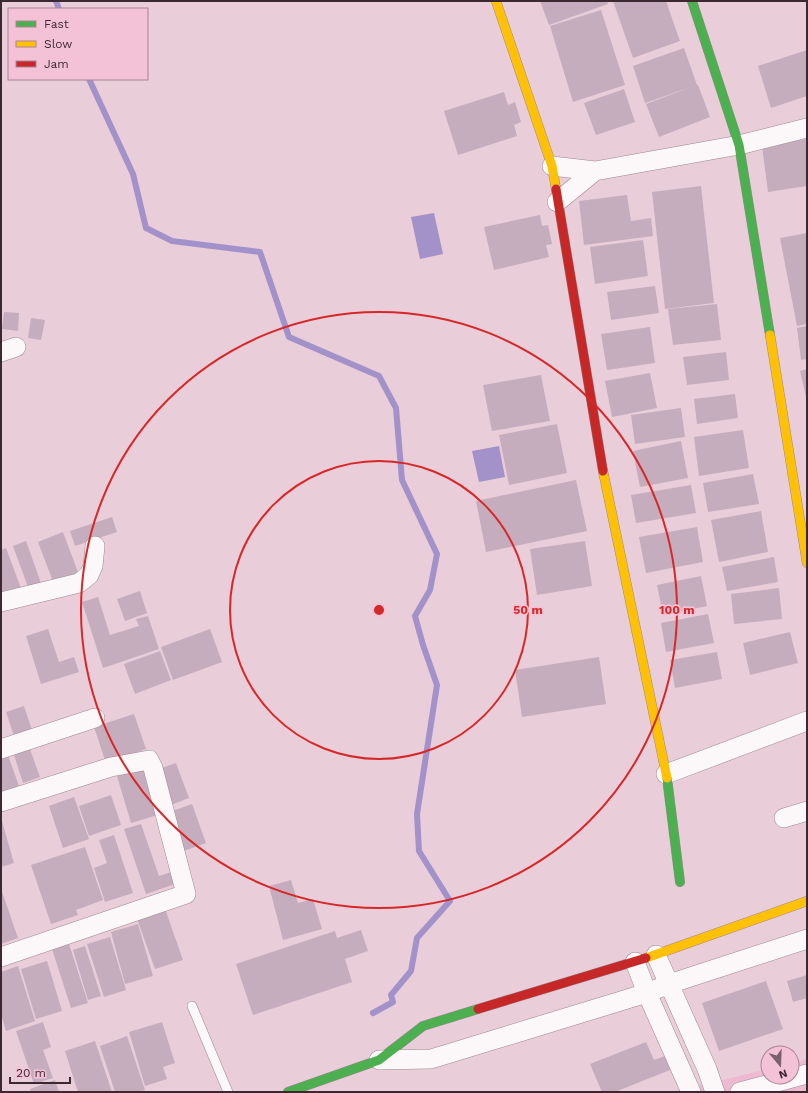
<svg xmlns="http://www.w3.org/2000/svg" width="808" height="1093" viewBox="0 0 808 1093" font-family="'Work Sans',sans-serif">
  <rect width="100%" height="100%" fill="#e9cdd9"/>
  <!-- green -->
  <path fill="#edbad1" d="M807,1059V1092H672L768,1069V1077H792V1063Z"/>
  <!-- water -->
  <path fill="#a392c9" d="M434,213L443,254L420,259L411,217Z
    M499,446L505,477L479,482L472,451Z"/>
  <g fill="none" stroke-linecap="round" stroke-linejoin="round">
    <!-- stream -->
    <path stroke="#a392c9" stroke-width="6" d="M56,1L59,9
      M89,79L133,174L146,228L172,241L260,252L289,337L379,376L396,408L402,480L437,554L430,590L415,616L423,645L437,685L417,814L419,851L450,901L417,938L411,971L391,995L393,1002L373,1013"/>
  </g>
  <!-- building -->
  <path fill="#c6adbe" d="M540,1H607L608,4L549,25Z
    M613,1H666L680,41L633,58Z
    M601,10L625,85L573,102L550,26Z
    M684,48L697,85H698L710,117L659,137L646,104L691,87L645,103L633,66Z
    M807,50V96L771,108L758,66Z
    M624,89L635,122L596,135L584,103Z
    M504,92L508,105L515,102L521,122L514,125L517,136L458,155L444,111Z
    M807,139V186L768,192L762,146Z
    M701,186L714,303L665,309L652,192Z
    M627,195L631,221L651,218L653,236L584,245L579,201Z
    M540,215L542,226L548,225L552,244L546,245L549,257L494,270L484,227Z
    M807,233V324L797,326L780,238Z
    M643,240L648,276L595,284L590,247Z
    M655,286L659,313L611,320L607,292Z
    M717,304L721,340L673,345L668,309Z
    M4,312L19,313L18,331L2,329Z
    M31,318L45,320L41,340L28,338Z
    M807,326V359L801,360L797,328Z
    M650,327L655,363L607,370L601,334Z
    M726,352L729,380L687,385L683,357Z
    M807,369V397H806L800,371Z
    M650,373L657,408L612,417L605,381Z
    M541,375L550,421L492,431L483,385Z
    M735,394L738,418L697,424L694,399Z
    M681,408L685,437L635,444L631,415Z
    M557,424L567,473L509,485L499,435Z
    M743,430L749,468L699,476L694,437Z
    M681,441L688,478L640,487L633,451Z
    M753,474L759,504L708,512L703,483Z
    M576,480L587,531L486,552L476,501Z
    M691,485L696,513L636,523L631,495Z
    M761,511L768,552L719,562L711,520Z
    M112,517L117,532L75,546L70,531Z
    M697,527L703,562L646,573L639,537Z
    M63,532L79,575L54,584L38,542Z
    M26,541L41,583L28,587L13,546Z
    M585,541L592,586L537,595L530,549Z
    M6,548L22,591L1,599V550Z
    M774,557L778,582L727,591L722,567Z
    M701,576L707,606L663,615L657,585Z
    M779,588L782,619L734,624L731,594Z
    M140,591L147,613L125,621L117,599Z
    M98,597L110,635L139,626L136,619L148,616L159,649L103,668L82,602Z
    M708,614L714,643L666,652L661,623Z
    M48,629L59,662L74,657L79,672L41,684L26,636Z
    M210,629L222,662L173,680L161,647Z
    M790,632L798,663L750,675L743,643Z
    M160,651L171,680L135,694L124,664Z
    M717,652L722,679L675,688L670,660Z
    M599,657L606,704L522,717L515,670Z
    M24,706L33,733L15,739L6,712Z
    M134,714L146,749L106,763L94,727Z
    M30,749L40,777L23,783L14,755Z
    M8,755L19,786L1,792V757Z
    M176,763L189,798L171,805L158,769Z
    M147,768L161,814L131,823L117,776Z
    M111,795L121,825L89,836L79,806Z
    M74,797L89,839L63,848L49,806Z
    M192,804L206,843L184,851L170,812Z
    M1,818L14,863L1,867Z
    M141,824L159,876L174,871L178,883L146,894L124,829Z
    M114,835L133,893L105,902L94,868L107,863L99,840Z
    M85,847L103,900L76,910L78,915L51,924L31,865Z
    M291,880L298,903L313,899L322,929L283,940L269,886Z
    M1,889L18,938L1,944Z
    M164,906L183,960L155,969L136,916Z
    M138,924L153,976L125,984L111,932Z
    M361,930L368,951L345,959L352,982L253,1015L236,964L335,931L337,938Z
    M110,937L126,990L104,997L87,944Z
    M69,944L88,1003L71,1008L52,949Z
    M85,946L101,996L88,1000L73,950Z
    M47,961L62,1011L36,1019L21,969Z
    M18,966L35,1021L6,1031L1,1014V972Z
    M807,975V998L793,1002L787,981Z
    M766,981L783,1029L719,1051L702,1003Z
    M43,1022L51,1047L43,1050L53,1078L34,1084L16,1031Z
    M162,1022L175,1063L163,1067L167,1079L145,1086L129,1032Z
    M127,1036L145,1090L138,1092H115L100,1046Z
    M95,1041L112,1092H78L65,1051Z
    M646,1042L654,1060L665,1056L670,1070L615,1092H602L590,1064Z
    M55,1080L59,1092H31L30,1089Z"/>
  <g fill="none" stroke-linecap="round" stroke-linejoin="round">
    <!-- lane casing -->
    <g stroke="#9c8790" stroke-width="10">
      <path id="lane" d="M192,1006L228,1092"/>
    </g>
    <!-- street casing -->
    <g stroke="#9c8790" stroke-width="20">
      <path id="street" d="M552,166L595,171L739,145L807,128
        M557,202L595,171
        M1,352L16,347
        M1,602L79,583L89,575L93,566L95,546
        M1,749L95,718
        M666,774L807,721
        M1,802L111,767L149,760L153,768L186,894L1,957
        M784,818L807,811
        M656,955L707,1069L715,1092
        M635,962L647,993L691,1092
        M379,1060L431,1059L647,993L669,984L807,939
        M740,1092L807,1074"/>
    </g>
    <!-- fast casing -->
    <g stroke="#9c8790" stroke-width="10">
      <path id="fast" d="M692,1L739,145L770,335
        M667,778L680,882
        M288,1092L379,1060L423,1026L478,1009"/>
    </g>
    <!-- slow casing -->
    <g stroke="#9c8790" stroke-width="10">
      <path id="slow" d="M496,1L552,166L556,189
        M770,335L807,563
        M603,471L667,778
        M646,958L807,901"/>
    </g>
    <!-- jam casing -->
    <g stroke="#9c8790" stroke-width="10">
      <path id="jam" d="M556,189L603,471
        M478,1009L646,958"/>
    </g>
    <!-- lane -->
    <use href="#lane" stroke="#fcf8f9" stroke-width="9"/>
    <!-- street -->
    <use href="#street" stroke="#fcf8f9" stroke-width="19"/>
    <!-- fast -->
    <use href="#fast" stroke="#4caf50" stroke-width="9"/>
    <!-- slow -->
    <use href="#slow" stroke="#ffc107" stroke-width="9"/>
    <!-- jam -->
    <use href="#jam" stroke="#c62828" stroke-width="9"/>
  </g>
  <!-- distance rings -->
  <g fill="none" stroke="#d62828" stroke-width="2">
    <circle cx="379" cy="610" r="149"/>
    <circle cx="379" cy="610" r="298"/>
  </g>
  <circle cx="379" cy="610" r="6" fill="#d62828" stroke="#f4c2d7" stroke-width="2"/>
  <g font-size="12" text-anchor="middle" font-weight="bold" fill="#d62828" stroke="#f4c2d7" stroke-width="3.5" stroke-linejoin="round" paint-order="stroke">
    <text x="528" y="614">50 m</text>
    <text x="677" y="614">100 m</text>
  </g>
  <!-- border -->
  <rect width="808" height="1093" fill="none" stroke="#3c2831" stroke-width="4"/>
  <!-- legend -->
  <rect x="8" y="8" width="140" height="72" fill="#f4c2d7" stroke="#aa8495"/>
  <rect x="16" y="21" width="20" height="6" fill="#4caf50" stroke="#aa8495"/>
  <text x="44" y="28" font-size="12" fill="#3c2831">Fast</text>
  <rect x="16" y="41" width="20" height="6" fill="#ffc107" stroke="#aa8495"/>
  <text x="44" y="48" font-size="12" fill="#3c2831">Slow</text>
  <rect x="16" y="61" width="20" height="6" fill="#c62828" stroke="#aa8495"/>
  <text x="44" y="68" font-size="12" fill="#3c2831">Jam</text>
  <!-- north arrow -->
  <g transform="translate(780 1065) rotate(161)"><circle r="19" fill="#f4c2d7" stroke="#aa8495"/>
  <path d="M0-3L7 15L0 10L-7 15Z" fill="#79626c"/>
  <text y="-6" font-size="11" font-weight="bold" text-anchor="middle" fill="#3c2831">N</text>
  </g>
  <!-- scale -->
  <path d="M10 1077v6h60v-6" fill="none" stroke="#3c2831" stroke-width="2"/>
  <text x="16" y="1077" font-size="12" fill="#3c2831" stroke="#f4c2d7" stroke-width="3" paint-order="stroke">20 m</text>
</svg>
